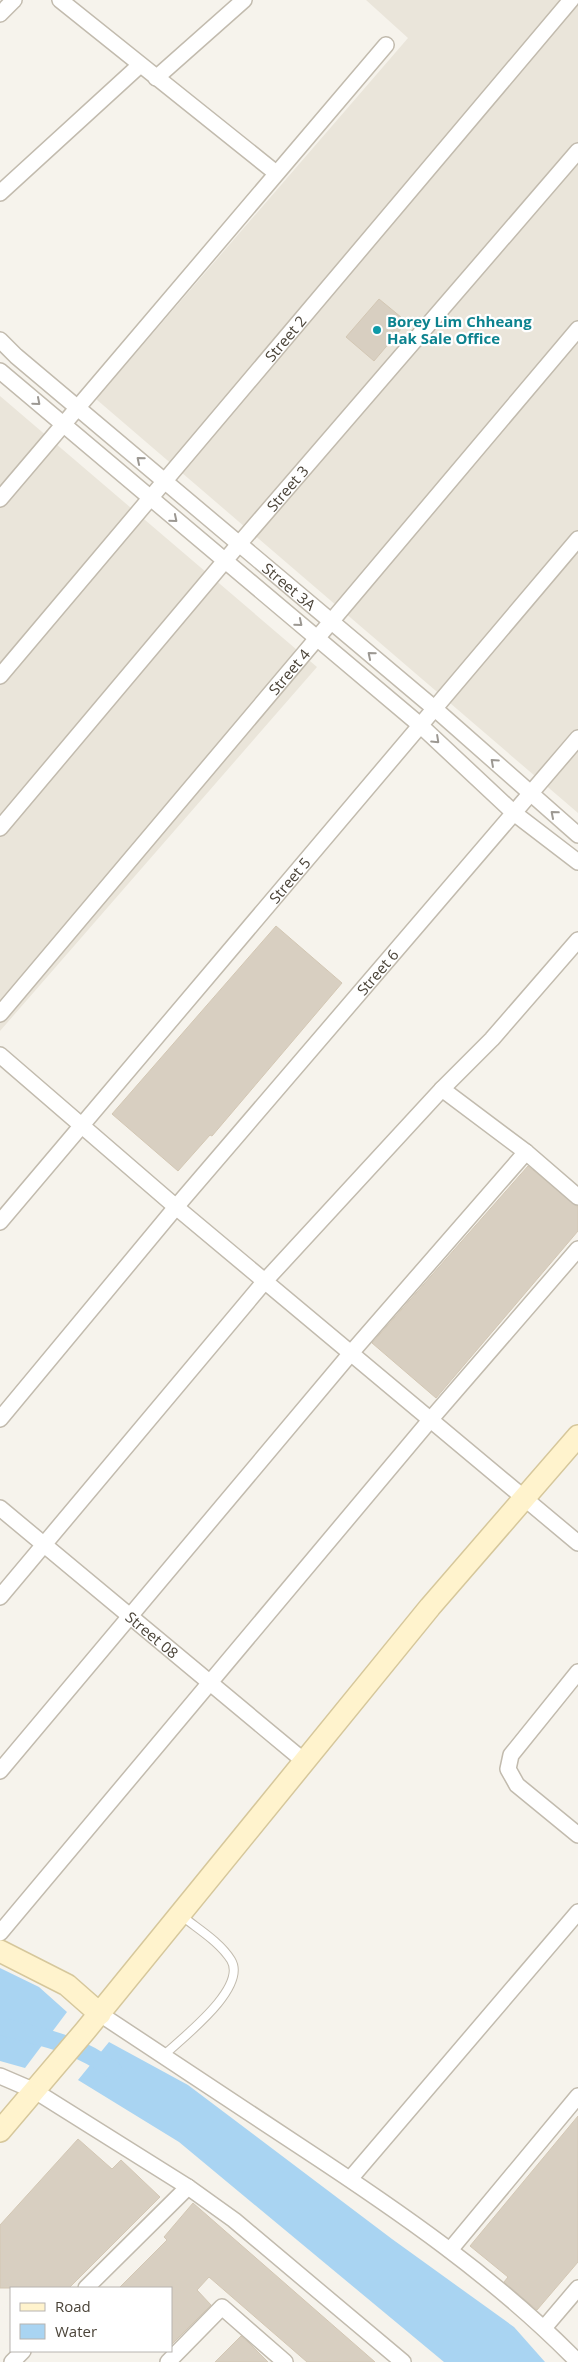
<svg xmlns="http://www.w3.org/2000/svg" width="578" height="2362" viewBox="0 0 578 2362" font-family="'Open Sans',sans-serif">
  <rect width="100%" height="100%" fill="#f6f3ec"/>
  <!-- residential -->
  <path fill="#eae5da" d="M366,0H578V813L96,399L408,38Z
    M0,396L317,667L0,1031Z"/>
  <!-- water -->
  <path fill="#a9d4f2" d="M0,1968L39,1987L67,2012L25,2068L0,2061Z
    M109,2042L188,2085L392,2239L514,2327L545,2362H444L179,2142L78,2080Z"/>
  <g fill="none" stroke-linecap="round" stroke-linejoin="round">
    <!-- canal -->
    <path stroke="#a9d4f2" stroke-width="18" d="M0,2026C43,2037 79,2044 114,2071"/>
  </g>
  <!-- building -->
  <path fill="#d8cfc1" stroke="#d3c7b4" d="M379,299L407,322L374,361L346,337Z
    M276,926L342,983L212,1136L210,1135L178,1171L112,1114Z
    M528,1166L578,1207V1231L436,1398L372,1343Z
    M578,2116V2262L537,2310L504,2282L508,2277L470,2246Z
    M78,2139L112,2169L121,2160L160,2197L69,2288H0V2225Z
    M193,2203L375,2362H307L209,2277L197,2290L211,2305L171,2345V2288H119L167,2240L164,2237Z
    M241,2336L248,2342L268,2362H215Z"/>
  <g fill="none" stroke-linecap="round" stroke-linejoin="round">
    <!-- lane casing -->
    <g stroke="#c2bbae" stroke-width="10">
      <path id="lane" d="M163,2056C182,2038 248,1988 231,1960C220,1942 198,1929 182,1916"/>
    </g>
    <!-- street casing -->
    <g stroke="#c2bbae" stroke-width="18">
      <g id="street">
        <path d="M60,0L276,173"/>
        <path d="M0,14L14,0"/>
        <path d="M156,78L244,0"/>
        <path d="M0,193L140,65"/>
        <path id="s1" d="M0,340L16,356L434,708L578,835"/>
        <path d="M0,371L420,725L514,813L578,862"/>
        <path d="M0,499L386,45"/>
        <path id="s2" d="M0,676L571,0"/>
        <path id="s3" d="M0,828L239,544L578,151"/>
        <path id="s4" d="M0,1014L578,329"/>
        <path d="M0,1055L176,1207L578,1543"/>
        <path d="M442,1089L526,1152L578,1197"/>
        <path id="s5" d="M0,1222L578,539"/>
        <path id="s6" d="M0,1419L176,1207L578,738"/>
        <path id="s7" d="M0,1508L304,1761"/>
        <path d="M0,1597L265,1281L442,1089L492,1039L578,940"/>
        <path d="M578,1672L511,1755L508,1769L517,1785L578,1835"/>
        <path d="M0,1771L351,1353L526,1152"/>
        <path d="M0,1933L431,1419L578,1249"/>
        <path d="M100,2014C166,2057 232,2101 298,2145C397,2210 495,2277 578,2362"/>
        <path d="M0,2076L35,2091L188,2187L234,2220L403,2362"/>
        <path d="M350,2179L578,1912"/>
        <path d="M450,2250L578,2096"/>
        <path d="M86,2288L188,2187"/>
        <path d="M544,2328L578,2288"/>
        <path d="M12,2362L23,2351"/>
        <path d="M168,2362L222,2307L285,2362"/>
      </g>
    </g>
    <!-- secondary casing -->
    <g stroke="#d6c79b" stroke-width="24">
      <path id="secondary" d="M0,1951L67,1985L100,2014
        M0,2131L85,2031L430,1607L578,1436"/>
    </g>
    <!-- lane -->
    <use href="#lane" stroke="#fff" stroke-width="8"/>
    <!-- street -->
    <use href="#street" stroke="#fff" stroke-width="15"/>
    <!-- secondary -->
    <use href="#secondary" stroke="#fff3cd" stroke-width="21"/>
  </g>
  <!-- one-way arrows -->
  <defs><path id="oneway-chevron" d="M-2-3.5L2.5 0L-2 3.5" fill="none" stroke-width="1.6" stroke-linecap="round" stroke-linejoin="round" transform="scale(1.25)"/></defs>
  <g stroke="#9c9892">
    <use href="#oneway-chevron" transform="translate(37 402) rotate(41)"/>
    <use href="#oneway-chevron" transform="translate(140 460) rotate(-140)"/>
    <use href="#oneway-chevron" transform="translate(174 519) rotate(40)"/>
    <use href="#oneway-chevron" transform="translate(299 623) rotate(40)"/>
    <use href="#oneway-chevron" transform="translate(371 655) rotate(-140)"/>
    <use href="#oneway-chevron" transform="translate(436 740) rotate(43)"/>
    <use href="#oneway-chevron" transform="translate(494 762) rotate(-138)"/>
    <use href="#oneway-chevron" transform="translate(554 814) rotate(-139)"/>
  </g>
  <!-- markers -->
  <circle fill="#0f9aa8" stroke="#fff" stroke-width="2" cx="377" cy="330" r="5"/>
  <g text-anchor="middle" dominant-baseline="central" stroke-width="4.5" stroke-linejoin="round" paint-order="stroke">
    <!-- culture labels -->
    <g font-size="15" font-weight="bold" fill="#0d838f" stroke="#fff" text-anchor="start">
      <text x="387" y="321">Borey Lim Chheang<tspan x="387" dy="17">Hak Sale Office</tspan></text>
    </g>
    <!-- street labels -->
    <g font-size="15" fill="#4b4439" stroke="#fff">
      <text stroke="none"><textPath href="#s2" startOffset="442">Street 2</textPath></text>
      <text stroke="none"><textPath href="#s3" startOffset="445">Street 3</textPath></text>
      <text stroke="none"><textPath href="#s1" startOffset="380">Street 3A</textPath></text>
      <text stroke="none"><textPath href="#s4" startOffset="448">Street 4</textPath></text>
      <text stroke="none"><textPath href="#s5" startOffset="448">Street 5</textPath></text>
      <text stroke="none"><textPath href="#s6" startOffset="585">Street 6</textPath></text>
      <text stroke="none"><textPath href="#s7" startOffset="198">Street 08</textPath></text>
    </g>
  </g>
  <!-- legend -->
  <rect x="10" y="2287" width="162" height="65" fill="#ffffff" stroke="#b7b4b0"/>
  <rect x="20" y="2303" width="25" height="8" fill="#fff3cd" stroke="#b7b4b0"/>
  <text x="55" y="2312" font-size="15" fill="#4b4439">Road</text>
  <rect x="20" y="2324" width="25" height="15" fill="#a9d4f2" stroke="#b7b4b0"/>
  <text x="55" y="2337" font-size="15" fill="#4b4439">Water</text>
</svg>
